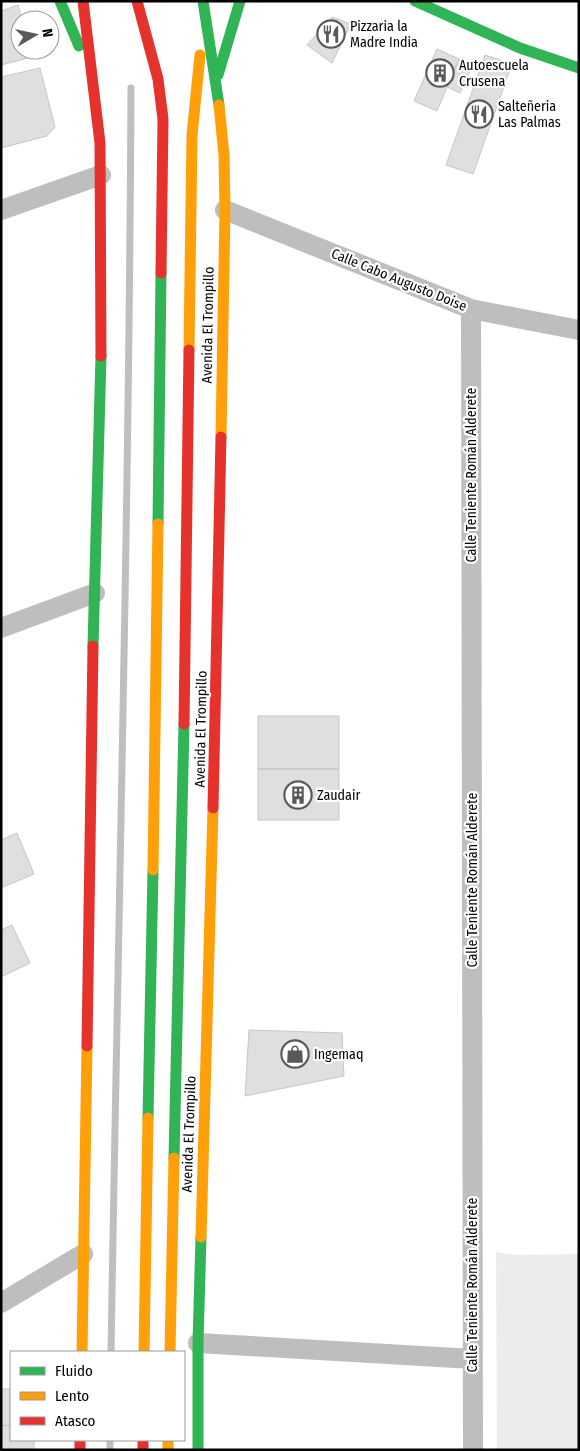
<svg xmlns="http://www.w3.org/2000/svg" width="580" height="1451" viewBox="0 0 580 1451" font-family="'Fira Sans Condensed',sans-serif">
  <rect width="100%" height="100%" fill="#fff"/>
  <!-- green -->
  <path fill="#ececec" d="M496,1252L516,1255L579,1254V1450H497Z"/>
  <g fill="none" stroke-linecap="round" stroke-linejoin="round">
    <!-- stream -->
    <path stroke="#bfbfbf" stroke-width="7" d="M111,1352C118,931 129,509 131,88
      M110,1450V1440"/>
  </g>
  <!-- building -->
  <path fill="#dfdfdf" stroke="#c7c7c7" d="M18,5L22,20H20V50H30L32,57L1,65V11Z
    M332,17L351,24L332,63L307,45Z
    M437,49L459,59L437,111L414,101Z
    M485,55L512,64L473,174L446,165Z
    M459,59L473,65L460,93L447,87Z
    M40,68L55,127L47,136L1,148V77Z
    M258,716H339V769H258Z
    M258,769H339V820H258Z
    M17,833L34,874L1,888V840Z
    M12,925L30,963L1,977V930Z
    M249,1030L342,1033L344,1076L245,1096Z
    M1,1389H11V1426L1,1425Z
    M1,1425L11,1426V1440H34V1450H1Z"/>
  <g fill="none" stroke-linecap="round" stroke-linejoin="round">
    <!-- street -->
    <path stroke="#bebebe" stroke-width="20" d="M1,210L101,175
      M225,210L471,309L579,330
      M471,309L473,1450
      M1,628L95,593
      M1,1303L83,1254
      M198,1343L473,1359"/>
    <!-- fast -->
    <path stroke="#30b455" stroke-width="11" d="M60,1L79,46
      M203,1L219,105
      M415,1L520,48L579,68
      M218,75L240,1
      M158,524L161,273
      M93,646L101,356
      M148,1118L153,870
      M174,1158L184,724
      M198,1450V1343L201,1237"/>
    <!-- slow -->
    <path stroke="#ff9f0a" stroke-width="11" d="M219,105L224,155L225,210L221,437
      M189,350L192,135L200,55
      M153,870L158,524
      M201,1237L213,808
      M82,1352L87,1046
      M144,1352L148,1118
      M170,1352L174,1158
      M168,1440V1450"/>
    <!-- jam -->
    <path stroke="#e5322d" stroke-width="11" d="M83,1L100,143L101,356
      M137,1L158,79L163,119L161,273
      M184,724L189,350
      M213,808L221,437
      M87,1046L93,646
      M80,1440V1450
      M143,1440V1450"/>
  </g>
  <!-- icons -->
  <defs>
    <g id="restaurant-ring" transform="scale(1.4375)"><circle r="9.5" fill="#fff" stroke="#595959" stroke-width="1.5"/><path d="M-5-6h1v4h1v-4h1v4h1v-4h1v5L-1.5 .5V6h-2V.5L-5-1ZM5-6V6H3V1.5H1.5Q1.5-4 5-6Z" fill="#595959"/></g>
    <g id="building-ring" transform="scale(1.4375)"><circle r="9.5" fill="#fff" stroke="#595959" stroke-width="1.5"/><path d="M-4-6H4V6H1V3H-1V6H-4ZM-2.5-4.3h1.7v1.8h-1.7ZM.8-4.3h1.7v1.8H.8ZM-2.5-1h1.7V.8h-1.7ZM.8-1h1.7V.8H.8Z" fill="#595959"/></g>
    <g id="shop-ring" transform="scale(1.4375)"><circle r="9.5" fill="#fff" stroke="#595959" stroke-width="1.5"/><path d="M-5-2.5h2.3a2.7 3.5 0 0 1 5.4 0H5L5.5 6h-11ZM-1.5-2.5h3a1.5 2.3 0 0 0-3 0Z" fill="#595959"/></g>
  </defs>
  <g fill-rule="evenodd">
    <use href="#restaurant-ring" x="331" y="34"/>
    <use href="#building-ring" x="440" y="73"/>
    <use href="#restaurant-ring" x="479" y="114"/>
    <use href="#building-ring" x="298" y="795"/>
    <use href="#shop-ring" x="295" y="1054"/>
  </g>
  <g text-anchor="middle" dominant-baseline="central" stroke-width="4.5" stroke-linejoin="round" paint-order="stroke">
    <!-- poi labels -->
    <g font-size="14" fill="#000" stroke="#fff" text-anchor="start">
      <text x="350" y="26">Pizzaria la<tspan x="350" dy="16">Madre India</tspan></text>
      <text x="459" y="65">Autoescuela<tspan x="459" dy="16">Crusena</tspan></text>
      <text x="498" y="106">Salteñeria<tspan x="498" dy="16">Las Palmas</tspan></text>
      <text x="317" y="795">Zaudair</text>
      <text x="314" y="1054">Ingemaq</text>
    </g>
    <!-- street labels -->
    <g font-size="14" fill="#000" stroke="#fff">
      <text transform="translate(399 280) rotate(22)">Calle Cabo Augusto Doise</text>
      <text transform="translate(208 325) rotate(-89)">Avenida El Trompillo</text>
      <text transform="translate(471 475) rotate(-90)">Calle Teniente Román Alderete</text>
      <text transform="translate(201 729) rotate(-89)">Avenida El Trompillo</text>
      <text transform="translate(472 880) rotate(-90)">Calle Teniente Román Alderete</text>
      <text transform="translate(189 1134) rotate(-88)">Avenida El Trompillo</text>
      <text transform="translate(472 1285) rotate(-90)">Calle Teniente Román Alderete</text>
    </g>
  </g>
  <!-- border -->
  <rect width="580" height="1451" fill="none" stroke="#000000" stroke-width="5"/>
  <!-- legend -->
  <rect x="10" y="1351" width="175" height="90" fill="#ffffff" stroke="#999999"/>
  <rect x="20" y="1367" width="25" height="8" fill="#30b455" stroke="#999999"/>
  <text x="55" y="1376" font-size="15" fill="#000000">Fluido</text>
  <rect x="20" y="1392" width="25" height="8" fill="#ff9f0a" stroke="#999999"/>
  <text x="55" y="1401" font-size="15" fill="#000000">Lento</text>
  <rect x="20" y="1417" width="25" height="8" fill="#e5322d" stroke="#999999"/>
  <text x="55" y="1426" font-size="15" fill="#000000">Atasco</text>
  <!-- north arrow -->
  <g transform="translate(35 35) rotate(81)"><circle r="24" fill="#ffffff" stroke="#999999"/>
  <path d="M0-4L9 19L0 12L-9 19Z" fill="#595959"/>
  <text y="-8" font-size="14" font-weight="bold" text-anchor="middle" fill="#000000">N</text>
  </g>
</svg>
